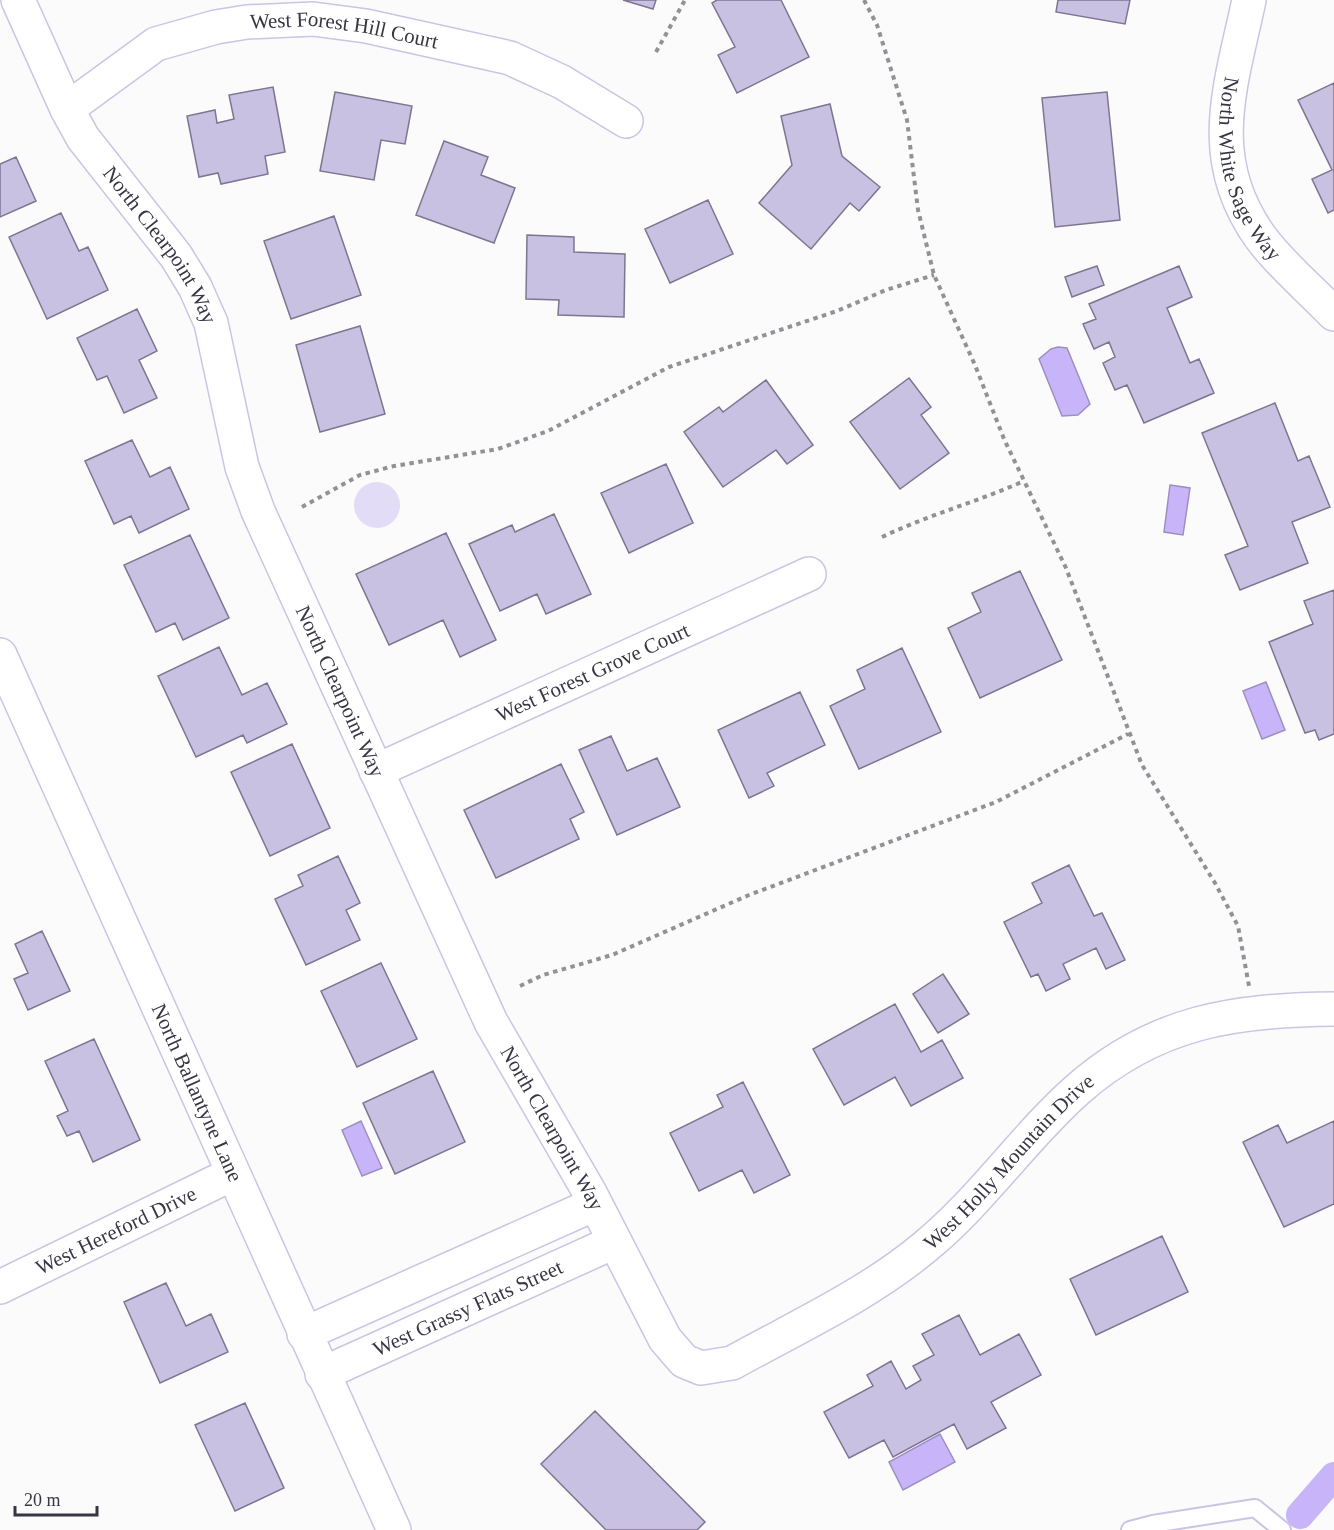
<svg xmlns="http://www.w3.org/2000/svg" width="1334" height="1530" viewBox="0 0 1334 1530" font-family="'Times New Roman',serif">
  <rect width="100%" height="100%" fill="#fbfbfb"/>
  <!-- green -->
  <path fill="#e2dcf6" d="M354 505a23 23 0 1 1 46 0a23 23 0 1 1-46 0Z"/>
  <!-- water -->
  <path fill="#c8b5f9" stroke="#9d8fc2" stroke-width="1.5" d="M1058,347L1067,348L1090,404L1078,415L1062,416L1039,359L1051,349Z
    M1170,485L1190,488L1183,535L1164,532Z
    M1266,682L1285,730L1262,739L1243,691Z
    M361,1121L382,1168L362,1176L342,1130Z
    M940,1434L955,1462L903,1490L889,1462Z"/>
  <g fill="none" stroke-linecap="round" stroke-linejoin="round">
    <!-- canal -->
    <path stroke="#c8b5f9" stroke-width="28" d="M1300,1515L1334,1476"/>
  </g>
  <!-- building -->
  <path fill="#c9c1e1" stroke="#7d7592" stroke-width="1.5" d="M623,0H656L653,9Z
    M717,0H781L809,57L737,93L718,55L735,47L712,3Z
    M1058,0H1130L1125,24L1056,12Z
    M1334,83V210L1328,213L1312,179L1332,170L1298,100Z
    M273,87L285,152L265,156L268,174L221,184L218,173L199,177L187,116L215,110L217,123L234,119L229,95Z
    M335,92L412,106L405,144L381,140L374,180L320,171Z
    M1107,92L1120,220L1055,227L1042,98Z
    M830,104L842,156L880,187L859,211L850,203L811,249L759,203L792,165L781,116Z
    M444,141L488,157L481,175L515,188L494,243L416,215Z
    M16,157L36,201L0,217V164Z
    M708,200L733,254L670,283L645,229Z
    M61,213L79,251L88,247L108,290L47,319L9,237Z
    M334,216L361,295L291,319L264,241Z
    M527,235L574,237V252L625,254L624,317L558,315L559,300L526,299Z
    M1097,266L1104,285L1072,297L1065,277Z
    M1179,266L1192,297L1167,308L1190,363L1199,359L1214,393L1144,423L1127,385L1115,390L1103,363L1115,357L1109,342L1094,349L1083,324L1096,319L1089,304Z
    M137,309L157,351L139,360L157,398L124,413L107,376L97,380L77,338Z
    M360,326L385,414L320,432L296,345Z
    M909,378L931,407L921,415L949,453L900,489L850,422Z
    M766,380L813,445L787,464L776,450L723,487L684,432L719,407L723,412Z
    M1275,403L1298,461L1309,456L1330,507L1292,522L1308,563L1240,590L1225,555L1248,546L1202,433Z
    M132,440L150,477L170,467L189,509L139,533L131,516L114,524L85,461Z
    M666,464L693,523L629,553L601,493Z
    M554,514L591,594L546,614L537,594L500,611L469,544L512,525L515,532Z
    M446,533L496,640L460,657L443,620L389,645L356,574Z
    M190,535L229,618L183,640L175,623L156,632L124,565Z
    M1020,571L1062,660L980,698L948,628L981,612L972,593Z
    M1334,590V734L1319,740L1315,730L1305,733L1269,642L1313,624L1304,601Z
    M219,647L242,695L267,683L287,724L247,743L243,735L196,757L158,676Z
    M902,648L941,732L859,769L830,706L865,689L857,670Z
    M800,692L825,745L767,773L774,786L749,798L718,730Z
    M611,736L627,771L657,758L680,807L617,835L579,750Z
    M292,744L330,828L270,856L231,772Z
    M561,764L584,812L570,819L579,839L496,878L464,810Z
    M338,856L360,903L346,910L360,940L306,965L275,899L303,886L298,875Z
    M1069,865L1094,916L1102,913L1125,960L1106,969L1096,948L1063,964L1070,979L1046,991L1038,974L1031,977L1004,922L1042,903L1032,883Z
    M42,931L70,991L28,1010L14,979L28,973L15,944Z
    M381,963L417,1039L357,1067L321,991Z
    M943,974L969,1014L938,1033L913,994Z
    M895,1004L921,1052L942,1040L963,1078L911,1106L895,1077L844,1105L813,1049Z
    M94,1039L140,1140L93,1162L79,1131L67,1136L57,1116L68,1111L45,1061Z
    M433,1071L465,1142L395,1174L363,1103Z
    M743,1082L790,1175L754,1193L742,1170L699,1191L670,1133L723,1107L717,1095Z
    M1334,1121V1204L1284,1227L1243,1142L1278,1125L1287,1143Z
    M1162,1236L1188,1292L1096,1335L1070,1279Z
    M166,1283L186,1326L211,1314L228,1352L160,1383L124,1302Z
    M959,1315L980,1355L1019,1334L1041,1375L991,1402L1006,1428L967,1449L954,1424L893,1457L884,1440L849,1458L824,1412L873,1386L867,1375L891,1361L906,1389L921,1380L913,1366L934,1355L922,1334Z
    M245,1403L284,1488L235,1511L195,1425Z
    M595,1411L705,1522L697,1530H606L541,1464Z"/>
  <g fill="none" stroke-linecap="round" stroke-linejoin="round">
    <!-- lane casing -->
    <g stroke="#ccc4e4" stroke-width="20">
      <path id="lane" d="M1130,1530L1153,1524L1255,1508L1282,1530"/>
    </g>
    <!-- street casing -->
    <g stroke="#ccc4e4" stroke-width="36">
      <g id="street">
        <path id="s1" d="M18,0L67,109L83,138L176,256L195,287L211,323L242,467L258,511L491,1022L590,1193L665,1339L684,1361L701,1368L732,1363C797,1327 869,1294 926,1246C982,1200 1023,1138 1077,1090C1155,1021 1235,1010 1334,1009"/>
        <path id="s2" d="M1249,0C1231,86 1203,158 1261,238C1281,265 1310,289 1334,314"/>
        <path id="s3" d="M67,109L156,44L216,27L247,22L313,19L366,26L510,58L562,82L626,121"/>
        <path id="s4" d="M376,771L809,574"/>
        <path id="s5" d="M0,1287L232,1174"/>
        <path d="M304,1334L595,1204"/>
        <path id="s6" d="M322,1374L614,1242"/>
      </g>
    </g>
    <!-- secondary casing -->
    <g stroke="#ccc4e4" stroke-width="36">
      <g id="secondary">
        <path id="s7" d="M0,655L394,1530"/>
      </g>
    </g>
    <!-- path -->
    <path stroke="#939198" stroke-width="4" stroke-dasharray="4.5 4.5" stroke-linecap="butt" d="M864,0L877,25L907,120L918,210L934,275L975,365L1004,439L1066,568L1142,765L1215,883L1238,926L1249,986
      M656,52L685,0
      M302,507L360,475L394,466L498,449L548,431L669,367L837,311L886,290L934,275
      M882,537C928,515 977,502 1024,481
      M520,986L543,975L612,955L749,895L996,802L1128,734"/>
    <!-- lane -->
    <use href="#lane" stroke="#fff" stroke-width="16"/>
    <!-- street -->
    <use href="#street" stroke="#fff" stroke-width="33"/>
    <!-- secondary -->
    <use href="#secondary" stroke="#fff" stroke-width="33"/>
  </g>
  <g text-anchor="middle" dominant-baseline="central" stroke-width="4.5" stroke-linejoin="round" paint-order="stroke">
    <!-- street labels -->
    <g font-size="21" fill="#393643" stroke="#fbfbfb">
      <text stroke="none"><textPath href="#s3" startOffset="302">West Forest Hill Court</textPath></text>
      <text stroke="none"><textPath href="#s2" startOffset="176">North White Sage Way</textPath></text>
      <text stroke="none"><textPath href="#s1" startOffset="285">North Clearpoint Way</textPath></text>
      <text stroke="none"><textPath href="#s4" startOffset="238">West Forest Grove Court</textPath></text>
      <text stroke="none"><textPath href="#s1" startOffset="771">North Clearpoint Way</textPath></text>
      <text stroke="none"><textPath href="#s7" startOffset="480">North Ballantyne Lane</textPath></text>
      <text stroke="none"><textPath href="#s1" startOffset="1257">North Clearpoint Way</textPath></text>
      <text stroke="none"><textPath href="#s1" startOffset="1920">West Holly Mountain Drive</textPath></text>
      <text stroke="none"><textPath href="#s5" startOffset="129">West Hereford Drive</textPath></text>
      <text stroke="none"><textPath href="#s6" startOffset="160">West Grassy Flats Street</textPath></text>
    </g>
  </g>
  <!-- scale -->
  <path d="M15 1506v9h82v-9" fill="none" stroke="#393643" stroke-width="3"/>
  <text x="24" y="1506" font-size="18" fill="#393643" stroke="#fbfbfb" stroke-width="4.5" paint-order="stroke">20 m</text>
</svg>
